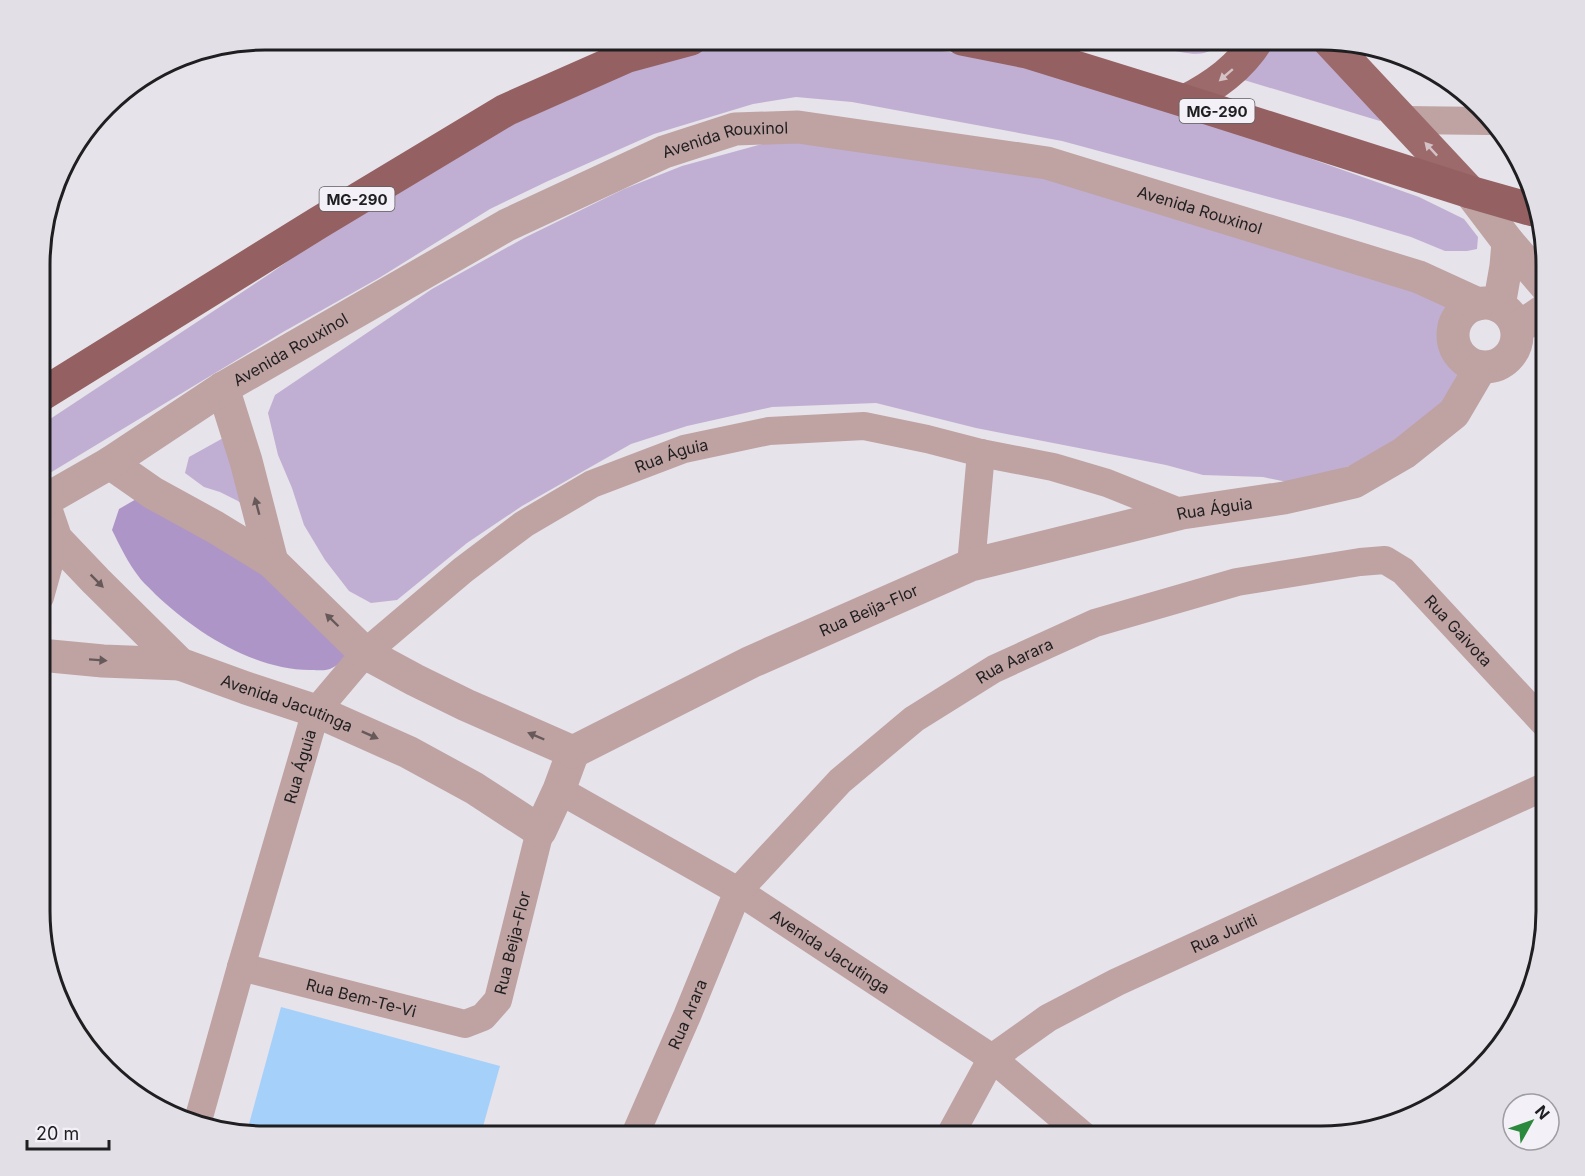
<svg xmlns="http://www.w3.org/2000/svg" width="1585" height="1176" viewBox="0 0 1585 1176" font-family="Inter,sans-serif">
  <rect width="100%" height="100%" fill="#e6e3ea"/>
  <!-- green -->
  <path fill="#c0afd2" d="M742,39H838L873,42L1002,59L1117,90L1419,197L1464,219L1478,237L1477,249L1467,251H1445L1411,237L1351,219L1062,141L852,102L796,97L753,104L654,134L548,181L490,209L379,278L283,332L40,479L41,425L271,273L350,217L496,132L637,69Z
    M1133,39H1229C1222,44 1212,51 1204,53C1187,57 1150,44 1133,39Z
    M1278,39H1322L1384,111L1380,121L1234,77Z
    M777,140L1025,170L1446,297L1455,312L1462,338L1466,360L1462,379L1451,400L1375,457L1341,469L1287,482L1263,477L1203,475L1166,465L976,428L876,403L772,407L687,426L631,444L522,506L467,543L397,600L371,603L349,591L325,560L304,525L292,488L278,455L268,413L275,395L432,289L526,237L624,189L682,166Z
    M234,432L253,513L238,501L220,492L204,487L185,473L189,457Z"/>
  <!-- forest -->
  <path fill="#ad96c7" d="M138,498L337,618L345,659C341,662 335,667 330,669C325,671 317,670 312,670C255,671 195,632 155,594C150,588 143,583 139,577C128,563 120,546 112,530L119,509Z"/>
  <!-- water -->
  <path fill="#a5d0fa" d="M281,1007L500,1066L480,1137L246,1135Z"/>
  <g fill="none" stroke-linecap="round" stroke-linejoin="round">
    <!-- minor -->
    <g stroke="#bfa2a2" stroke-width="28">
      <path d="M1403,120L1489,121"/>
      <path d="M971,565L981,453"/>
      <path d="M40,597L56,539"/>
      <path id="s1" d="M559,790L738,891L992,1058L1085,1137"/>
      <path id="s2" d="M241,967L465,1024L483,1017L498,1000L540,831"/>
      <path id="s3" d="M197,1124L241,967L316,711L365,653L463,570L524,524L592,484L684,449L769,431L864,426L927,439L981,453L1053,467L1107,483L1182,513"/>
      <path id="s4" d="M634,1137L687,1016L738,891L840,781L914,719L994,669L1095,623L1237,582L1360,562L1385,560L1403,571L1546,725"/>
      <path id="s5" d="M949,1137L992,1058L1048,1018L1117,982L1546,786"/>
    </g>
    <!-- tertiary -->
    <g stroke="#bfa2a2" stroke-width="33">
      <path d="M1470,192L1508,242L1546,286"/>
      <circle cx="1485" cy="335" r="32"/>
      <path d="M1499,306L1506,266L1508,242"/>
      <path d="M1517,329L1546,309"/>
      <path d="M223,388L246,461L272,562"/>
      <path id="s6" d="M43,501L56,539L96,581L180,664L246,688L316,711L408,752L474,788L540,831L559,790L573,752L466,705L415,680L365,653L272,562L215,527L153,493L110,463"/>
      <path id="s7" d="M40,503L110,463L223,388L507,225L664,152L735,129L798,127L1047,163L1419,277L1478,304"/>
      <path d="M40,655L103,661L180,664"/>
      <path id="s8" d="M573,752L751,662L971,565L1182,513L1284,498L1354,482L1404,453L1454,413L1481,367"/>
    </g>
    <!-- primary -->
    <path stroke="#9c6a6b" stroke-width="33" d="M1327,39L1470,192
      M1185,101C1214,86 1240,68 1258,39"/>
    <!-- trunk -->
    <path stroke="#956061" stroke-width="33" d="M962,39L1027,52L1185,101L1470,192L1533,210
      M41,395L318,223L506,110L628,56L691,39"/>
  </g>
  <!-- one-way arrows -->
  <defs><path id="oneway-solid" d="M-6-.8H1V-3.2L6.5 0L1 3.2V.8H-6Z" transform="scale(1.5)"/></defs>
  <g fill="#d5c2c6">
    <use href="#oneway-solid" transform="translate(1226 75) rotate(139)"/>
    <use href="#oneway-solid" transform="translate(1431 149) rotate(-133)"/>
  </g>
  <g fill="#67595a">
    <use href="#oneway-solid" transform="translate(257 506) rotate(-105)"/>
    <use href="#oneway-solid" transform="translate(97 581) rotate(45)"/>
    <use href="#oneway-solid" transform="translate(332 620) rotate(-136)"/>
    <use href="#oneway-solid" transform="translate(98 660) rotate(4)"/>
    <use href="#oneway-solid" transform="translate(370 735) rotate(24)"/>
    <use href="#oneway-solid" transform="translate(536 736) rotate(-157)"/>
  </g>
  <g text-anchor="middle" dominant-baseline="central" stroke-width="4.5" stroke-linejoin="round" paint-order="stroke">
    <!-- shield labels -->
    <g fill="#f3f1f7" stroke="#5f5d60" stroke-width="1.5">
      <rect x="1179.5" y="99" width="75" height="24" rx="4.5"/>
      <rect x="319.5" y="187" width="75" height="24" rx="4.5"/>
    </g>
    <g font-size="15" font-weight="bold" fill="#1f1e20">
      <text x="1217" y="111">MG-290</text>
      <text x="357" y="199">MG-290</text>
    </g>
    <!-- street labels -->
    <g font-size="16" fill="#1f1e20" stroke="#f3f1f7">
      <text stroke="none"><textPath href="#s7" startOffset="780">Avenida Rouxinol</textPath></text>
      <text stroke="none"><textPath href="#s7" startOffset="1266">Avenida Rouxinol</textPath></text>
      <text stroke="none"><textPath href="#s7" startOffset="294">Avenida Rouxinol</textPath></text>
      <text stroke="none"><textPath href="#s3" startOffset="874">Rua Águia</textPath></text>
      <text stroke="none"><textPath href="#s8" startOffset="690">Rua Águia</textPath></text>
      <text stroke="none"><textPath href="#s8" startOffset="328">Rua Beija-Flor</textPath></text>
      <text stroke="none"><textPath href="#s4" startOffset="1119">Rua Gaivota</textPath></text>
      <text stroke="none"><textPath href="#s4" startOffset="630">Rua Aarara</textPath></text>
      <text stroke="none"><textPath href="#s6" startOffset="330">Avenida Jacutinga</textPath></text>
      <text stroke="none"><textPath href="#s3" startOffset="372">Rua Águia</textPath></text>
      <text stroke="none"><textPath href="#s5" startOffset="354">Rua Juriti</textPath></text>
      <text stroke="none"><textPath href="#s2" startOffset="332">Rua Beija-Flor</textPath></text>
      <text stroke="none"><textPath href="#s1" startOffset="316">Avenida Jacutinga</textPath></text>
      <text stroke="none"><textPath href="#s2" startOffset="124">Rua Bem-Te-Vi</textPath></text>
      <text stroke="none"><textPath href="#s4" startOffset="134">Rua Arara</textPath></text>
    </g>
  </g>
  <!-- crop -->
  <path d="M0 0H1585V1176H0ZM265 50H1321A215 215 0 0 1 1536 265V911A215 215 0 0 1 1321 1126H265A215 215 0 0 1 50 911V265A215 215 0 0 1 265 50Z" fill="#e2e0e6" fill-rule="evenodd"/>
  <path fill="none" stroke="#1f1e20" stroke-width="3" d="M265 50H1321A215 215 0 0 1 1536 265V911A215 215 0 0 1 1321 1126H265A215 215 0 0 1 50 911V265A215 215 0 0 1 265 50Z"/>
  <!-- north arrow -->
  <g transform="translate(1531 1122) rotate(50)"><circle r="28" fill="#f3f1f7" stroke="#9e9da1" stroke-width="1.5"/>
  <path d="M0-4.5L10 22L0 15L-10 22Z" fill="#2a893c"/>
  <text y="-9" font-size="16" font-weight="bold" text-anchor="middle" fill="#1f1e20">N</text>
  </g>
  <!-- scale -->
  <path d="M27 1140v9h82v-9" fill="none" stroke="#1f1e20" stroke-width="3"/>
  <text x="36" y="1140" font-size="18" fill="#1f1e20" stroke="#f3f1f7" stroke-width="4.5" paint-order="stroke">20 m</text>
</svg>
